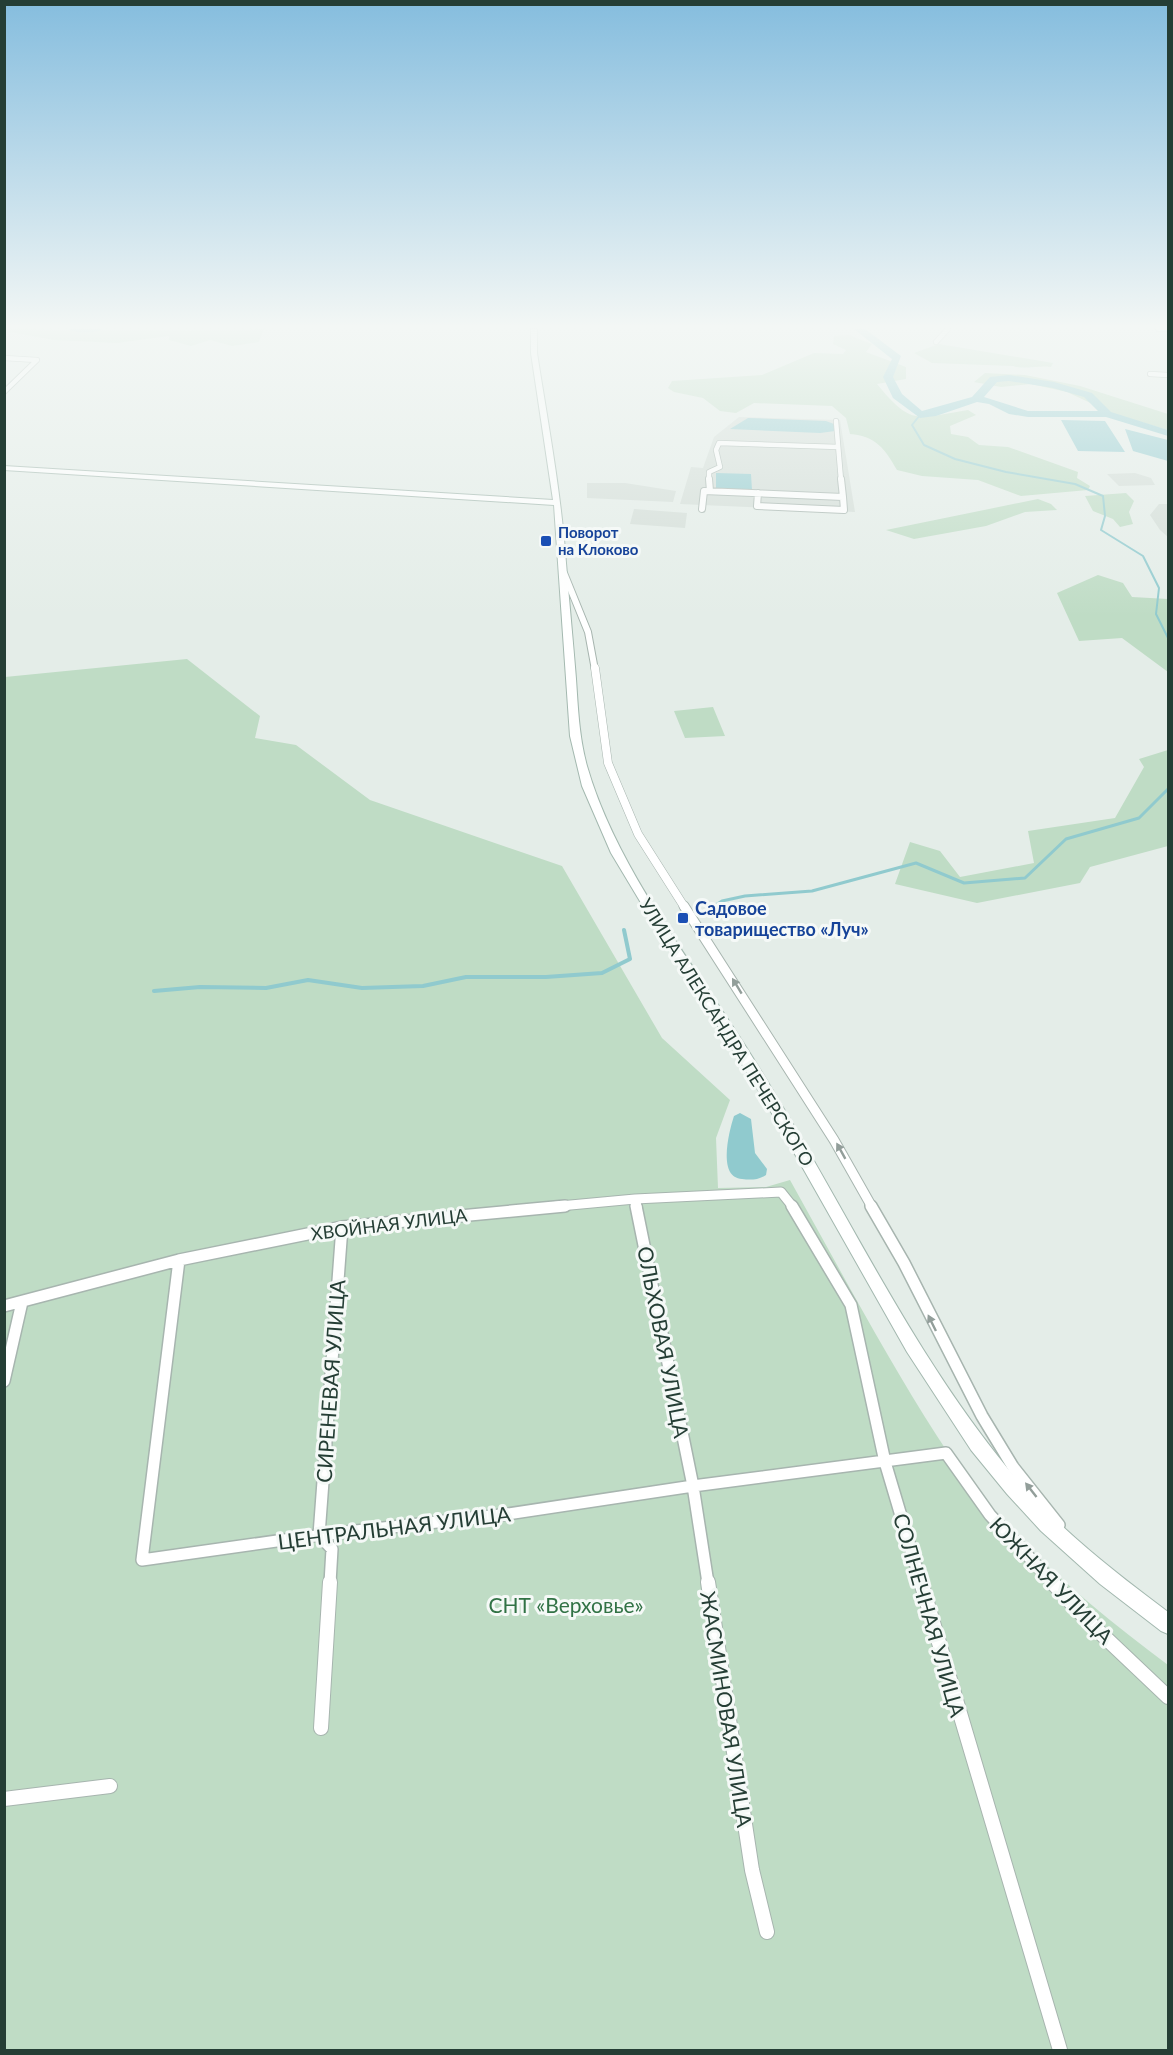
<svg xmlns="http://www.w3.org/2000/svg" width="1173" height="2055" viewBox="0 0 1173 2055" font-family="Lato,sans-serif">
  <rect width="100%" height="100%" fill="#e4ede8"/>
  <!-- built -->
  <path fill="#d3ddd7" d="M739,417L840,420L855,512L680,504L691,467L703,468L714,437Z
    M1135,473L1151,478L1155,485L1119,486L1107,474Z
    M587,483H625L676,491L673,502L587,498Z
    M1159,504H1168V537L1160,530L1150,515Z
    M634,509L687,513L685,528L630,524Z"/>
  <!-- green -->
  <path fill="#bfdcc5" d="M4,329L190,331L264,329L259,342L232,346L210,340L191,346L169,340V336L117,343L54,340L5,331Z
    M849,335L872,344L866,352L906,367V379L877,384C912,427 917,418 968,410L976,415L950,426L951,434L968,437L979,445L1008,447L1078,472L1077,478L1090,486L1088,490L1021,496L978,480L922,476L897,470C885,449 876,436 850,434L846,418L832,406L754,403L736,413L720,411L703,398L674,392L668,388L672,381L762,375L814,353L843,354L846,350L833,344L834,336Z
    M939,344L1053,363L1051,367C1037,365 1026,370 1013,366L932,363L914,353Z
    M985,373L1025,375L1080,386L1168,414V430L1114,414L1067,392L1031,384L1001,387L974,382Z
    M1126,493L1134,501L1129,512L1133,524L1120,527L1113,519L1093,511L1085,496Z
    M1038,499L1051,504L1057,510L1025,512L986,526L914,539L886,530Z
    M1098,575L1123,583L1132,597L1168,599V672L1122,638L1079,641L1057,593Z
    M187,659L260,716L255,738L296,745L370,800L562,866L662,1038L730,1100L716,1138L718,1188L766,1187L790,1180C838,1266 884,1353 937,1436C996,1528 1082,1601 1168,1665V2050H5V677Z
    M713,707L725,736L685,738L674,711Z
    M1168,750V846L1090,867L1080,883L977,903L895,884L910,842L940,851L960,877L1034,863L1028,831L1115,818L1144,767L1139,759Z"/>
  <!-- water -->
  <path fill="#90cace" d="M748,418L826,421L834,424L835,431L820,433L730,429Z
    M1061,420L1105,421L1125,452L1078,451Z
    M1125,429L1168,440V461L1133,451Z
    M716,473L751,474L752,490L716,489Z
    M740,1113L751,1119L755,1153L767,1169L766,1175C758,1180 751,1180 742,1179C717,1178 729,1131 734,1116Z"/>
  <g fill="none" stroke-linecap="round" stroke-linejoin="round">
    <!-- stream-far2 -->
    <path stroke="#90cace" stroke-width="2" d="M920,415L912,425L924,445L955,459L1006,472L1075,484L1103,496L1105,516L1101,530L1143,556L1159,588L1156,614L1168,638"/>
    <!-- stream-far1 -->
    <path stroke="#90cace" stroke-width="3" d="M711,908L722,901L745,896L812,891L916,863L964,883L1025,878L1066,839L1139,818L1168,789"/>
    <!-- stream -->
    <path stroke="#90cace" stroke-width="4" d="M706,911L713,906
      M154,991L200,987L266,988L308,980L362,988L423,986L466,977H546L602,973L630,959L624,930"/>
    <!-- river -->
    <path fill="#90cace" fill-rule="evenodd" d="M69,329H102C95,334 76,334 69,329Z
      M854,329H865L901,356L893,377L902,394L922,411L972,397L990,377L1009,375L1054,382L1092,393L1111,412L1168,430V436L1106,417H1028L1009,414L989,404L977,402L936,416L920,418L893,398L883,377L892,359ZM1009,381L1053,388L1084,397L1098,411H1028L984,397L997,382Z"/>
    <!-- street-far5 casing -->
    <g stroke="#a7b5af" stroke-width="6">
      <path id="street-far5" d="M1158,329H1167
        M936,342L948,329
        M4,358L37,360L4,392
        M1150,374L1168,375
        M836,421L841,480
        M709,480V472L720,467L716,450L719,443L838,447"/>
    </g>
    <!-- street-far4 casing -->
    <g stroke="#a7b5af" stroke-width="8">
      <path id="street-far4" d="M709,479L710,491
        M758,493L757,506L844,510L843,497
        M702,509L704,491L843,497L841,479
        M564,573L588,632L595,670"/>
    </g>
    <!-- street-far3 casing -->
    <g stroke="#a7b5af" stroke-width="9">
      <path id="street-far3" d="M595,668L608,763L638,834L685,908"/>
    </g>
    <!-- street-far2 casing -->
    <g stroke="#a7b5af" stroke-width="11">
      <path id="street-far2" d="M684,906L834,1140L872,1207
        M635,1199L637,1207
        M549,1207L635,1199L781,1192L793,1207"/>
    </g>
    <!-- street-far1 casing -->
    <g stroke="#a7b5af" stroke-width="14">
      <path id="street-far1" d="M636,1206L693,1486L708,1583
        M792,1206L851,1305L885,1462L921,1583
        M871,1206L904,1263L982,1416L1013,1467L1059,1525
        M179,1260L142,1560L319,1535L501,1515L693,1486L946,1453L990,1515L1053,1583
        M4,1306L179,1260L342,1227L565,1206
        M4,1381L22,1302
        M319,1535L342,1227
        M319,1535L332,1549L330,1583"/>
    </g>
    <!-- street casing -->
    <g stroke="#a7b5af" stroke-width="16">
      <path id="street" d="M708,1582L752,1870L767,1932
        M921,1582L1060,2050
        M1052,1582L1091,1624L1168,1697
        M321,1728L330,1582
        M4,1799L110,1786"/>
    </g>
    <!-- secondary casing -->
    <g stroke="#a3b8af" stroke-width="2">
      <path id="secondary" d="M531,329H537V353C548,423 561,492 566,563C569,601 573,640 576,679C578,708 579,737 587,766C617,871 699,970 756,1063C844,1203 912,1357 1020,1483C1063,1532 1116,1573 1168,1612V1634L1161,1631L1100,1584L1041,1531L1007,1494L971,1450L907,1352L762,1096L650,918L611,853L582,786L570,736L554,505L4,470V466L553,500L531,353Z"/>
    </g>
    <!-- street-far5 -->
    <use href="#street-far5" stroke="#fff" stroke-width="4.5"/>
    <!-- street-far4 -->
    <use href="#street-far4" stroke="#fff" stroke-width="6"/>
    <!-- street-far3 -->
    <use href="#street-far3" stroke="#fff" stroke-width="8"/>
    <!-- street-far2 -->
    <use href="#street-far2" stroke="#fff" stroke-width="9"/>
    <!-- street-far1 -->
    <use href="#street-far1" stroke="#fff" stroke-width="11"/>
    <!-- street -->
    <use href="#street" stroke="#fff" stroke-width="14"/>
    <!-- secondary -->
    <use href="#secondary" fill="#fff" fill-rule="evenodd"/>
  </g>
  <!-- one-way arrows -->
  <defs><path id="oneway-solid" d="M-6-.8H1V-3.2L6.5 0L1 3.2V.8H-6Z" transform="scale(1.5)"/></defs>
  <g fill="#929e9a">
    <use href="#oneway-solid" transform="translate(737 986) rotate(-121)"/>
    <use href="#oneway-solid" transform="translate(841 1151) rotate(-119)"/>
    <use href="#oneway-solid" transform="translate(932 1323) rotate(-116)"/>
    <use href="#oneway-solid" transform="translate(1031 1490) rotate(-128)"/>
  </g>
  <!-- sky -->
  <linearGradient id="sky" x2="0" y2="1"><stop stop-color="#85bdde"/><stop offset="0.53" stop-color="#f3f7f5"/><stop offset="1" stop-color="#f3f7f5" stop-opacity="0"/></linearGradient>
  <rect width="1173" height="616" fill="url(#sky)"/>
  <!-- markers -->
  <g fill="#1a4fb4" stroke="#f5f9f7" stroke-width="2">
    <rect x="540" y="535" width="12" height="12" rx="3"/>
    <rect x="677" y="912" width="12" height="12" rx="3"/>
  </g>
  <g text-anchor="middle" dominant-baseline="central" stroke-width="6" stroke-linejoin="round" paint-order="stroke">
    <!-- far-transit labels -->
    <g font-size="15" font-weight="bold" fill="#164399" stroke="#f5f9f7" text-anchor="start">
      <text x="558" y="532">Поворот<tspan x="558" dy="17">на Клоково</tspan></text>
    </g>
    <!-- transit labels -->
    <g font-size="18" font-weight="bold" fill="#164399" stroke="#f5f9f7" text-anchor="start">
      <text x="695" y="908">Садовое<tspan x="695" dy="21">товарищество «Луч»</tspan></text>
    </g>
    <!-- street labels -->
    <g font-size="18" fill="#253e35" stroke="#f5f9f7">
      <text transform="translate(727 1032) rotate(58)">УЛИЦА АЛЕКСАНДРА ПЕЧЕРСКОГО</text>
      <text transform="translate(389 1224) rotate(-7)">ХВОЙНАЯ УЛИЦА</text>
    </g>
    <!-- near-street labels -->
    <g font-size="21" fill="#253e35" stroke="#f5f9f7">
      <text transform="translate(664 1342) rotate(79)">ОЛЬХОВАЯ УЛИЦА</text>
      <text transform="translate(330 1381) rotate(-86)">СИРЕНЕВАЯ УЛИЦА</text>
      <text transform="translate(394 1527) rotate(-7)">ЦЕНТРАЛЬНАЯ УЛИЦА</text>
      <text transform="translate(1052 1580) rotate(46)">ЮЖНАЯ УЛИЦА</text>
      <text transform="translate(930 1615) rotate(74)">СОЛНЕЧНАЯ УЛИЦА</text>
      <text transform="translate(727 1709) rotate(81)">ЖАСМИНОВАЯ УЛИЦА</text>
    </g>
    <!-- near-park labels -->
    <g font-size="21" fill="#317245" stroke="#f5f9f7">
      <text x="566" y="1604">СНТ «Верховье»</text>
    </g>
  </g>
  <!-- border -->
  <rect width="1173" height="2055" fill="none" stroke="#253e35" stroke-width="12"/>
</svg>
